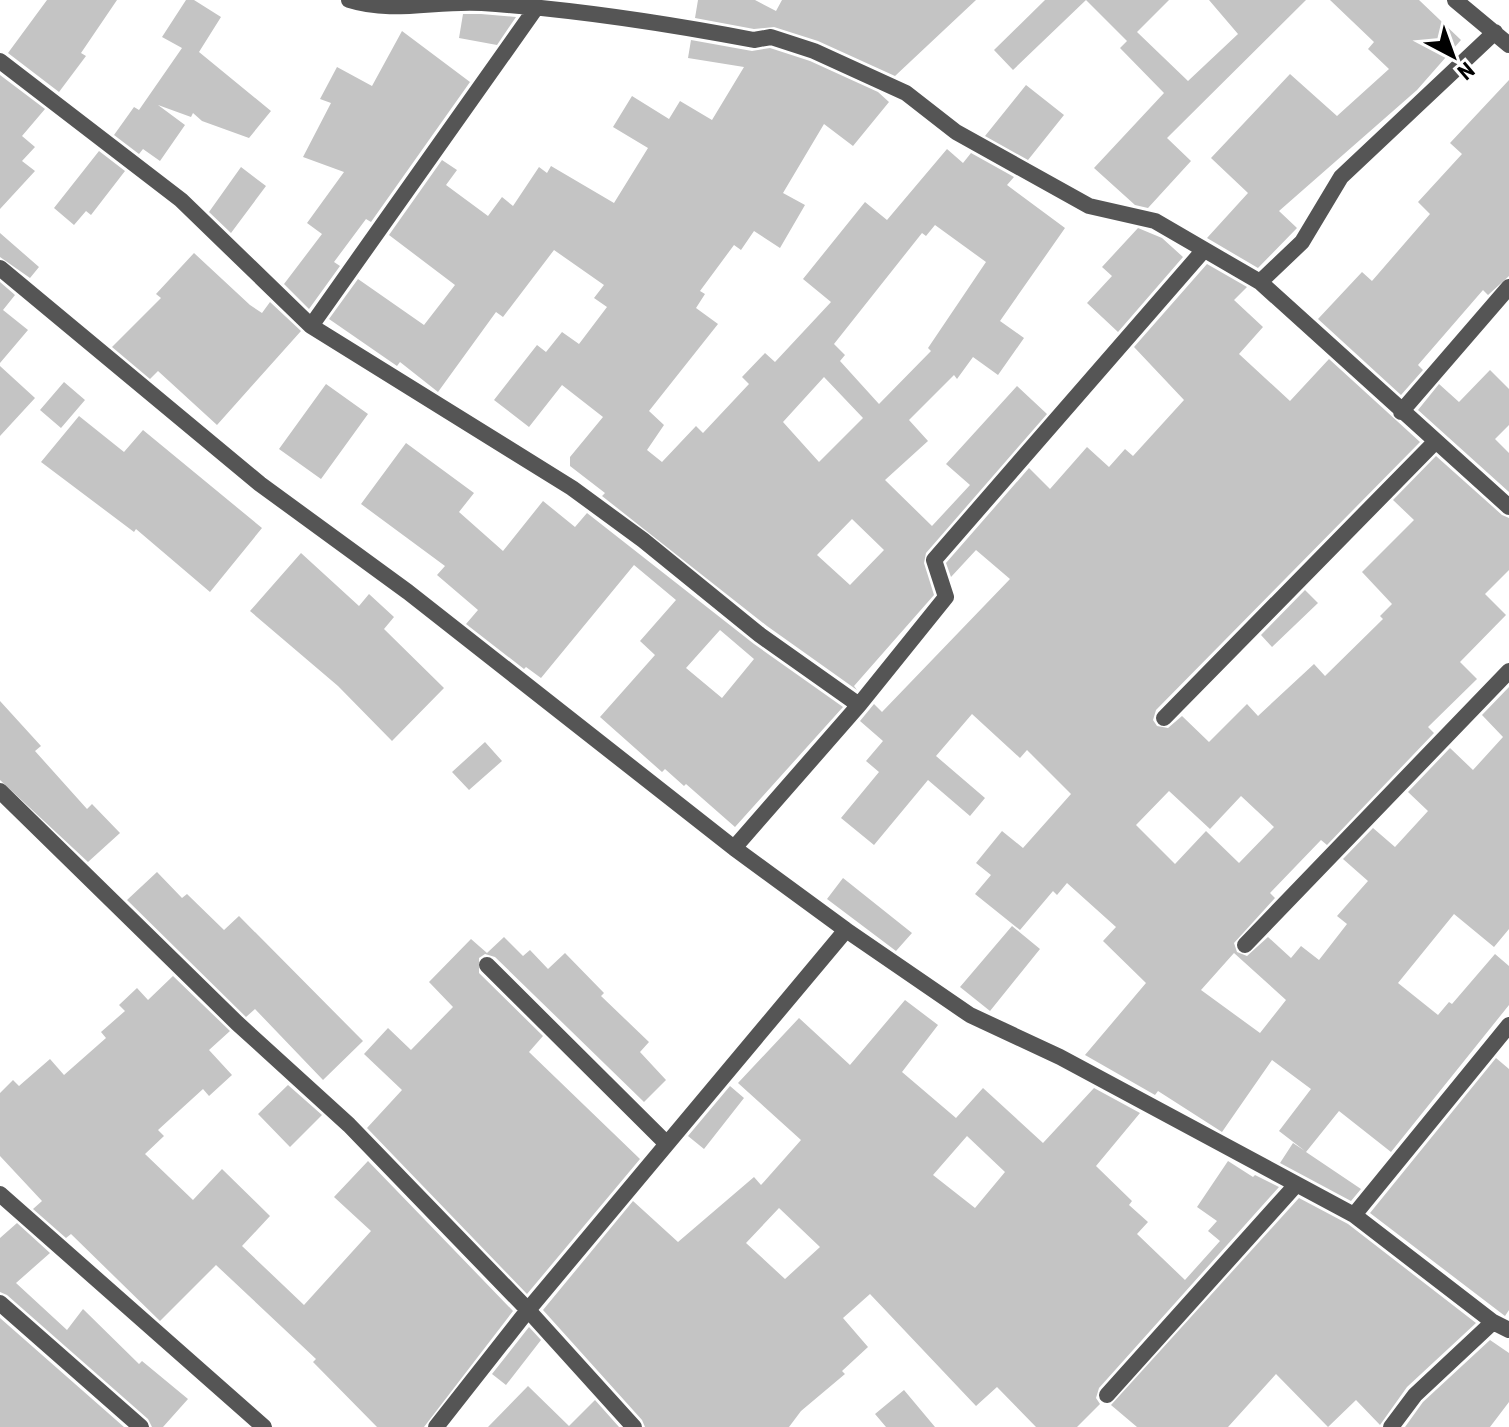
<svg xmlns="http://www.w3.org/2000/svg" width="1509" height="1427" viewBox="0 0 1509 1427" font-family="'Roboto Condensed',sans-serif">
  <rect width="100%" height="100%" fill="#fff"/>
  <!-- building -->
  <path fill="#c4c4c4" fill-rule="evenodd" d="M47,0H117L81,53L86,56L59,92L8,53Z
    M186,0H194L221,17L199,52L271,111L249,138L202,121L193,113L191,117L158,105L185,125L160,161L143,149L139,154L114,135L134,107L139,110L182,48L162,37Z
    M698,0H755L776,11L782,0H976L895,76L818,41L774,27L754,29L695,18Z
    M1045,0H1086L1013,70L994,50Z
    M1086,0H1169L1137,32L1188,81L1238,34L1209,0H1306L1167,138L1191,161L1148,208L1135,205L1094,168L1164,93L1120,48L1127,41Z
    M1330,0H1419L1461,40L1417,90L1279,211L1297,228L1258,268L1207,238L1248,193L1211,158L1290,74L1337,116L1389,69L1368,49L1374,42Z
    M463,14H481L516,17L497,45L459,38Z
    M402,31L470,82L371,222L366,219L334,262L340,266L309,309L284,284L322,234L307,223L344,172L303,157L331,103L320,99L337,67L372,86Z
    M691,40L752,51L770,48L810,61L878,92L889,102L853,146L824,124L783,193L805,205L780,248L754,231L741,250L734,245L700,291L705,294L696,308L718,324L649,411L664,425L647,450L662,462L696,426L703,433L749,384L742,377L765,353L775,362L831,302L803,279L865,202L887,220L947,149L963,163L971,153L1014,177L1007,185L1065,228L1000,321L1024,338L998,375L973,357L957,379L954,375L909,420L928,441L885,480L932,526L970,485L946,464L1017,386L1047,414L926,553L924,563L934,595L854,686L857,690L767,626L602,496L605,493L570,466V457L603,417L562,385L529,427L494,400L537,345L546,352L562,332L579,344L607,307L594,298L604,285L554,250L503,317L496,312L438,392L400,362L397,366L329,319L358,279L424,325L455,285L389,235L442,160L457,170L446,185L488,216L502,197L513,206L539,167L547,173L551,166L614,203L648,148L613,127L632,96L669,119L680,101L712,120L744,67L688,58ZM935,225L986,262L928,348L931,351L879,404L840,361L845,355L834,344L922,233L926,236ZM824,377L863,418L819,462L783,422ZM852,519L884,550L850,585L817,555Z
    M0,75L45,109L22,136L35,147L22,161L35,171L0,209Z
    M1509,80V276L1488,295L1483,290L1418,365L1423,370L1401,395L1318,319L1362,272L1372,281L1430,214L1418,202L1462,154L1450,143Z
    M1026,85L1064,115L1028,160L985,136Z
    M99,151L125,171L91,215L86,211L74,225L54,208Z
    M241,167L266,186L231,233L209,212Z
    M1138,228L1162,238L1183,257L1118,332L1087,303L1112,276L1102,267Z
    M0,233L39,267L30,278L0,257Z
    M194,253L250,305L262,313L270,302L301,331L217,425L158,371L150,379L112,347L161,298L156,294Z
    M1207,264L1247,287L1234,300L1263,327L1239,354L1290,401L1329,359L1420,442L1156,710L1153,720L1157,726L1168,728L1182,716L1209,742L1247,704L1258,716L1314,664L1325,676L1383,619L1380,616L1392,604L1362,572L1414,520L1393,500L1436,456L1502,515L1509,518V570L1485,594L1506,615L1460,662L1477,679L1428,727L1434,733L1327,845L1321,840L1270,893L1275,898L1234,943L1237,952L1247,956L1268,937L1291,958L1301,946L1319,960L1347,924L1337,916L1368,881L1343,859L1373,828L1395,847L1428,811L1408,792L1450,748L1473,770L1503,737L1482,715L1509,687V929L1494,947L1454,914L1398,983L1438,1015L1449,1002L1452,1004L1495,954L1509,966V1005L1391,1152L1339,1111L1306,1152L1361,1189L1351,1201L1280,1163L1293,1143L1305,1151L1279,1131L1311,1089L1272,1060L1222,1132L1158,1091L1155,1095L1085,1055L1146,983L1103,941L1116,927L1067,883L1057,895L1053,891L1020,930L975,894L991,875L976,863L1002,831L1023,848L1071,794L1027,750L1020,758L972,714L936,756L985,798L970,816L928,780L874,845L841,818L879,772L866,761L883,741L860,721L874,704L882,712L1010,579L976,550L951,577L946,563L1029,468L1050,489L1087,447L1109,467L1125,449L1133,456L1184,400L1134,347ZM1169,791L1210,829L1241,796L1274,827L1239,863L1206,831L1175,864L1136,825ZM1234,953L1286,1000L1260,1033L1201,990Z
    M0,282L15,295L3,310L28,330L0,363Z
    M0,366L35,398L0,436Z
    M1490,370L1509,389V425L1495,439L1509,453V492L1418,410L1439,384L1459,402Z
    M64,382L85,400L61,428L40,410Z
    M326,384L368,414L321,479L279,449Z
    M79,416L124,452L143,430L262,528L210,592L136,529L134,532L41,462Z
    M406,443L474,493L459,512L503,551L543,501L575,527L587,513L754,644L843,707L735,827L686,784L684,786L665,769L662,772L600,717L655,655L640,641L676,600L634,565L541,678L526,667L524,669L466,624L478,610L437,575L445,566L361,504ZM720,630L754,659L722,698L686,668Z
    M301,553L359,606L369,594L394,617L384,629L444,688L392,741L338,686L250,611Z
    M1305,590L1318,603L1272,647L1261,635Z
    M0,701L41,746L35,751L87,809L92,804L120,833L88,862L0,780Z
    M485,742L502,761L469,790L452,772Z
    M157,872L182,898L187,894L224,930L239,916L363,1041L323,1080L255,1009L246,1017L127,900Z
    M843,878L912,933L896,951L827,899Z
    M1012,926L1040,949L990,1011L960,987Z
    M504,937L523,956L530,950L548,969L565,953L604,993L601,996L649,1042L640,1052L666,1080L644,1102L495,957L485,954L479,958V973L543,1036L529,1052L640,1159L527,1294L367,1128L402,1090L364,1054L388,1028L411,1050L453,1007L429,982L471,939L487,953Z
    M173,976L230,1031L209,1050L232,1075L209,1096L203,1089L158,1130L164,1136L145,1154L193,1200L222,1169L270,1216L242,1246L304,1305L371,1231L334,1197L368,1161L513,1311L424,1427H377L313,1362L316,1359L216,1265L160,1321L71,1234L66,1238L33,1209L42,1201L0,1156V1093L13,1080L19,1086L50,1059L64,1075L106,1038L101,1032L125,1011L119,1005L137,988L148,1000Z
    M905,1000L938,1025L902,1072L956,1118L983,1088L1043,1143L1094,1088L1140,1113L1096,1166L1132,1201L1129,1205L1148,1222L1137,1234L1185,1280L1220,1241L1208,1231L1217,1221L1197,1207L1228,1161L1253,1177L1255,1175L1279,1187L1099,1388L1096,1398L1100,1404L1077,1427H1036L997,1387L976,1406L870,1294L843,1318L868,1347L842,1371L845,1374L801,1411L789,1427H645L642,1420L543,1310L633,1201L678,1242L754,1177L761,1185L801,1140L738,1083L799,1018L850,1065ZM967,1136L1005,1172L975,1208L933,1175ZM779,1208L820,1247L785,1279L746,1243Z
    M1496,1058L1509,1069V1310L1505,1316L1370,1213Z
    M288,1085L322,1115L290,1147L258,1114Z
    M730,1086L744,1098L704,1149L688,1136Z
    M1299,1198L1348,1224L1476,1323L1407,1387L1380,1425L1356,1400L1328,1427L1276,1374L1228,1427H1137L1111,1405Z
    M17,1223L50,1253L16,1283L67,1330L83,1309L139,1364L142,1361L188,1399L163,1427H152L148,1419L7,1295L0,1292V1238Z
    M0,1318L124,1427H0Z
    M529,1327L541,1340L506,1385L492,1374Z
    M1490,1340L1509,1353V1402L1490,1427H1405L1423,1402Z
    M528,1386L569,1426L595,1400L619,1427H488Z
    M904,1390L935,1427H886L875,1414Z"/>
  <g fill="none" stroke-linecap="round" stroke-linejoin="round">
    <!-- street -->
    <path stroke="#555" stroke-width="16" d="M349,0C393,14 436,0 482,3C573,9 665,23 754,40L771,37L814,51L906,93L956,132L1089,206L1155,221L1260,282L1509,507
      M1455,0L1509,45
      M0,61L181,200L311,326L572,488L643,540L760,635L859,705
      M0,268L260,484L408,592L734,848L846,930L970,1015L1060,1057L1354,1215L1493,1322L1509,1330
      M1260,282L1302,242L1341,177L1495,32
      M311,326L536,8
      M1401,412L1509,287
      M1164,718L1436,441
      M0,791L237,1023L349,1125L528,1310L634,1427
      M734,848L859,705L946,597L934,560L1203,251
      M1245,945L1509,671
      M487,965L666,1143
      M0,1194L264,1427
      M1354,1215L1509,1025
      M0,1303L141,1427
      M1107,1395L1295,1186
      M436,1427L528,1310L846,930
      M1391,1427L1415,1395L1493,1322"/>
  </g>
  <!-- north arrow -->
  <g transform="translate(1453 56) rotate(139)" stroke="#ffffff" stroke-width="6" paint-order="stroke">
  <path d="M0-6L14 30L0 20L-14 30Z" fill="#000000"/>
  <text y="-12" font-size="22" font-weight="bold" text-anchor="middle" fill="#000000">N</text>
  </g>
</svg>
